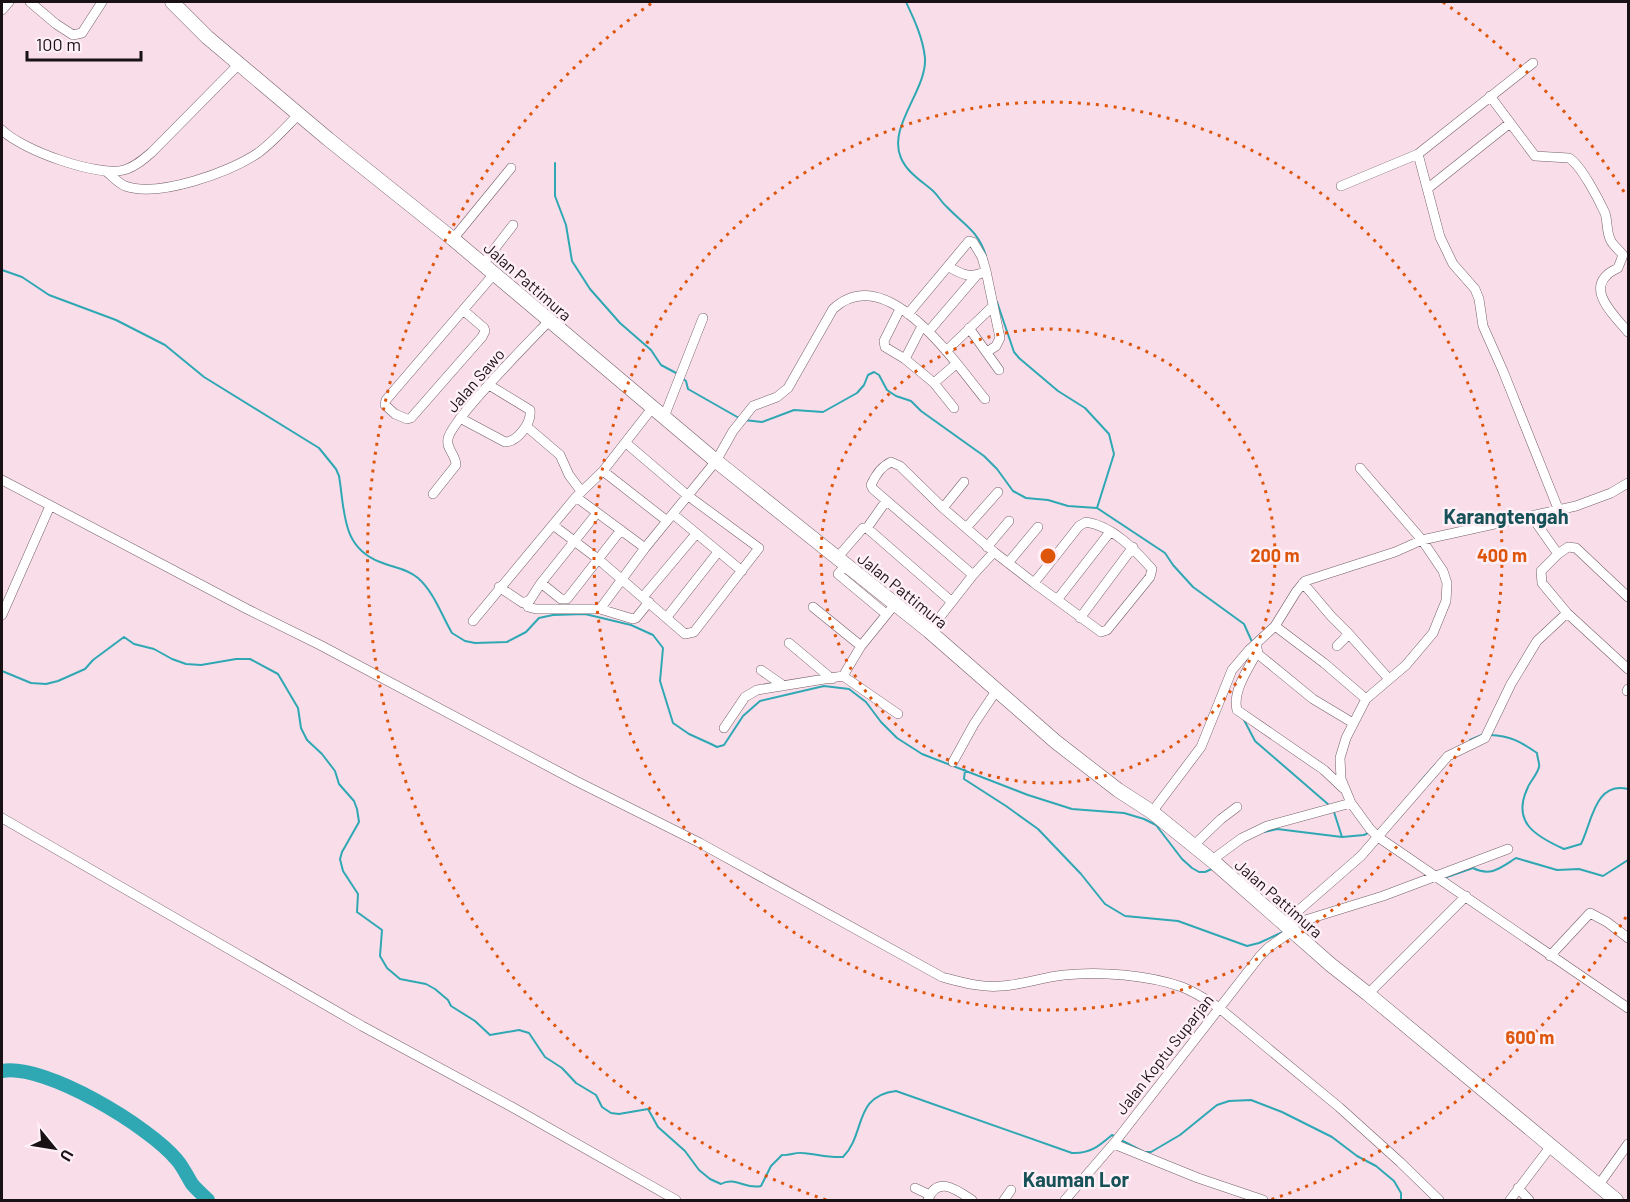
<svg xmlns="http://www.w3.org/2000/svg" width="1630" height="1202" viewBox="0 0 1630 1202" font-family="Barlow,sans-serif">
  <rect width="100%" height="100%" fill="#f9deea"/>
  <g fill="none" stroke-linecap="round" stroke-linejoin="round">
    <!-- stream -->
    <path stroke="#2fa8b4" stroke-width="2" d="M906,2C914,19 923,38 925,58C927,90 887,127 901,158C907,172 920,180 932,190C938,195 941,202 947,207C964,225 978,230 986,256
      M555,163V196L566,225L572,261L590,289L620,323L651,350L661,365L678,374
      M2,270L22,277L49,295L116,320L165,345L204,377L319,448L336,469L339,476C345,511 341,547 380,562C394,568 406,568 418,578C434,592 442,616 452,633L465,641L475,643L507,642L526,632L539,618L553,615L585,614L631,625L653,635L663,648L660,681L673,723L689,734L711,744L717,747L724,745L743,716L760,701L824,686L849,689L866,702L881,722L897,738L922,754L1028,795L1072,809L1124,813L1144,819L1156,825L1182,859L1192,868L1199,872H1205L1214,868
      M997,302L1014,352L1019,358L1058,391L1085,408L1109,434L1114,454L1097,508L1165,553L1173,565L1193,587L1244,624L1253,644
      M682,378L686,381L688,389L739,418
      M744,420L762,422L794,410L823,412L857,393L864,385L868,375L874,372L879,375L887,390L896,396L911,401L921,411L984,456L997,469L1013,491L1026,498L1048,500L1068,506L1097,508
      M2,671L31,683L46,684L58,681L85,669L93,660L124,637L134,644L154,649L172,659L186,664L201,665L236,659H250L278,674L298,708L301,728L307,740L322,754L335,771L339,784L354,801L357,809L359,822L342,852L340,859L343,871L358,894L357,912L382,930L380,956L387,968L400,979L426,984L435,989L448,1000L451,1006L475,1021L490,1035L519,1030L529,1033L545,1057L562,1068L576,1083L596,1095L602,1107L611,1113L619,1114L648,1109L658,1127L685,1151L699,1170L710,1179L721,1184C735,1176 746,1190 761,1186L771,1166L782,1155C789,1156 795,1152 802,1153C817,1154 827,1158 843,1157C866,1134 853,1096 896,1091L1072,1153C1090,1154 1099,1146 1112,1135L1116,1137
      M1243,718L1255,741L1329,805
      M1490,735C1510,736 1520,741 1537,753C1537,757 1540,764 1539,767C1538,773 1530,782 1528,787C1511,822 1535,836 1564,849L1581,844C1592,822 1595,781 1628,789
      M1470,740L1484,734
      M965,770L964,779L1006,806L1038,829L1081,874L1105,904L1125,916L1178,921L1247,946L1259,943L1285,931
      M1420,782L1436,764
      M1334,812L1342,837
      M1264,832L1277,829L1342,837L1364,835L1370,832
      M1444,878L1473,868C1491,877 1500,868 1516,858L1557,870L1579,869L1603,876L1628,860
      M1121,1140L1144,1152H1151L1180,1135L1217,1105L1229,1101L1251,1100L1282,1112L1332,1137L1357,1156L1376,1166L1394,1181L1401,1193V1200"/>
    <!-- river -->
    <path stroke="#2fa8b4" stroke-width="14" d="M2,1071C45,1063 150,1127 177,1160C183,1167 187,1176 192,1184C197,1190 203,1195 208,1200"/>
    <!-- street casing -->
    <g stroke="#745e68" stroke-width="10">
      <path id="street" d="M30,2L56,24L73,35L82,33L102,2
        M2,10L9,2
        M1490,96L1535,156L1569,158C1581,165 1599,200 1605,213C1608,222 1606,232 1611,241C1614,246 1619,250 1623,255L1618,268C1581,285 1612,313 1628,332
        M2,130C22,150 97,177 124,170C135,167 144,159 152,152L240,63
        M1418,154L1440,237L1453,264L1475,289L1479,299L1483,326L1503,371L1559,511
        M107,172C112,176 118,183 125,186C159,198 230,172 258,153C273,142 286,127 299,114
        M1341,186L1418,154L1533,63
        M1427,189L1510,123
        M453,239L511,168
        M483,264L513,225
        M949,267C963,275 971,279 986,271L1000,338L996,346L987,352
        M900,309L884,341L885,347L905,359L934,383L956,364
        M463,310L484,328L485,331L482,337L411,418L407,419L395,414L385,405L386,400L494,274
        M908,314L969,241L973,242L982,257L986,271
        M969,328L999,370
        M929,331L976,276
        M946,351L992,307
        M905,359L922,326
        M934,383L954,408
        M664,417L703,318
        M460,418L505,442C517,442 532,423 530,410L489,385
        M526,426L560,455L569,475L581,491
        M1360,468L1422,540L1443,571L1447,583L1446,601L1433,633L1406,665L1366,699L1346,738L1340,758L1341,779L1351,803L1370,829L1378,837L1628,1008
        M603,471L667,521
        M2,480L247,609L320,645L576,781L700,843L942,977C961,982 980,988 1001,986C1022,985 1043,977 1064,975C1100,971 1148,975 1182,987C1195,992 1207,1000 1218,1007L1339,1107L1400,1162L1439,1200
        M433,494L456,465C456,455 446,449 448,439C451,420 531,340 549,321
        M576,497L645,548
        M886,501L867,528L952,602
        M943,508L964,482
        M673,514L742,571
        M1532,517L1558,554L1541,571L1542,583L1567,613L1628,669
        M553,525L598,559L685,634L694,632L759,548L687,495L626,443
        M966,528L998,492
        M987,547L1009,521
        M1558,554L1568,547L1576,548L1628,597
        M837,558L863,528H867
        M1008,563L1038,527
        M846,565L838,574L886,614
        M973,575L873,489L871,485C875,476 882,466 891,462L900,466L943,508L994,552
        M541,583L561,599H567L621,530
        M1303,583L1331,616L1349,634
        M499,587L523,603L530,600L541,583L597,513
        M643,597L696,534
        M1057,600L1110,532
        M526,602L528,607L536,609H600L633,619L636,618L649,602
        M813,607L861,646
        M600,609L645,548L716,461L733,431L753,406L777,397L788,388L833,309C887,259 955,363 985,399
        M2,615L50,506
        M667,617L718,552
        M1080,618L1133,547
        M473,621L576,497L603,471L653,407
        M1275,626L1324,663L1366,699
        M929,631L973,575L994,552L1034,583L1101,632L1107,630L1150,577L1152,569C1135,550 1113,526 1086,522L1079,526L1034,583
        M789,643L832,679
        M1337,646L1349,634L1389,679
        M1257,648L1258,654L1313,699L1353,723
        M1257,652C1249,668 1232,691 1237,710L1324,770L1343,788
        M761,670L784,686
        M843,676L898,714
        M1627,691L1628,689
        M724,728L745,697L757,690L843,676L861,646L895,604
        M953,762L974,724L996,691
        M1152,812L1201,747L1232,670L1249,650L1275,626L1296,592L1305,581L1395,552L1422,540L1576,506L1611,493L1628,483
        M2,818L362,1026L512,1107L676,1200
        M1193,846L1221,819L1237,807
        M1212,860L1242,838L1267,826L1351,803
        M1283,924L1361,856L1448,756L1485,738L1511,684L1537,641L1567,613
        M1286,926L1383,896L1508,849
        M1550,956L1590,913L1607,922L1628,938
        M1368,994L1466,896
        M1114,1144L1198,1178L1263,1200
        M1598,1186L1628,1144
        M915,1188L930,1195
        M1518,1188L1529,1200
        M928,1200C937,1174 958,1191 972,1200
        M1004,1200L1011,1190
        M1065,1200L1115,1142L1260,956L1269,947L1292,931
        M1510,1200L1551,1146"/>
    </g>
    <!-- primary casing -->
    <g stroke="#745e68" stroke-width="15">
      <path id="primary" d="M172,2L207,37L328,139L453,239L716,461L929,631L1056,742L1118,790L1152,812L1215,863L1331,965L1368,994L1616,1200"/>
    </g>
    <!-- street -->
    <use href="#street" stroke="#fff" stroke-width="9"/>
    <!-- primary -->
    <use href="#primary" stroke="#fff" stroke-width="14"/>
  </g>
  <!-- distance rings -->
  <g fill="none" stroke="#de550c" stroke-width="3" stroke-dasharray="3 6">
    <circle cx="1048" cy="556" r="227"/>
    <circle cx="1048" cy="556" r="454"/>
    <path d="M1626 917A681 681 0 0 1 1270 1200M826 1200A681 681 0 0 1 653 2M1443 2A681 681 0 0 1 1626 195"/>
  </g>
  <g text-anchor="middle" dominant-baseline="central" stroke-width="5" stroke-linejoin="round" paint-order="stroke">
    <!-- street labels -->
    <g font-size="16" fill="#1a1115" stroke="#ffeff6">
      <text transform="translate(528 281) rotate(41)">Jalan Pattimura</text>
      <text transform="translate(475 380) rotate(-49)">Jalan Sawo</text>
      <text transform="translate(903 590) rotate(39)">Jalan Pattimura</text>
      <text transform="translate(1279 898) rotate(41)">Jalan Pattimura</text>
      <text transform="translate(1164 1054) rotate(-52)">Jalan Koptu Suparjan</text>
    </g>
    <!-- quarter labels -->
    <g font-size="20" font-weight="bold" fill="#165258" stroke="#ffeff6">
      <text x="1506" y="516">Karangtengah</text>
      <text x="1076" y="1179">Kauman Lor</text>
    </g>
  </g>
  <circle cx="1048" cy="556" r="9" fill="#de550c" stroke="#ffeff6" stroke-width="3"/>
  <g font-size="18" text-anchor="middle" font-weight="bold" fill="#de550c" stroke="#ffeff6" stroke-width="5" stroke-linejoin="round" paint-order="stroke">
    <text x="1275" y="562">200 m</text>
    <text x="1502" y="562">400 m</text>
    <text x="1530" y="1044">600 m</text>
  </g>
  <!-- border -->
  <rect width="1630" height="1202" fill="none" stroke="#1a1115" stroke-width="6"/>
  <!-- north arrow -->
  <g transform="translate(54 1148) rotate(120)" stroke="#ffeff6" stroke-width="4.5" paint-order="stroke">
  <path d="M0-4.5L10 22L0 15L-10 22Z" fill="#1a1115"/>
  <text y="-9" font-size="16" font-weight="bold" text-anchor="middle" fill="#1a1115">U</text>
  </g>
  <!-- scale -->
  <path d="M27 51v9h114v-9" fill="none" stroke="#1a1115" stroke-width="3"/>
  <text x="36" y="51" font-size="18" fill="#1a1115" stroke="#ffeff6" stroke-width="4.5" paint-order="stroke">100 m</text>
</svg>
